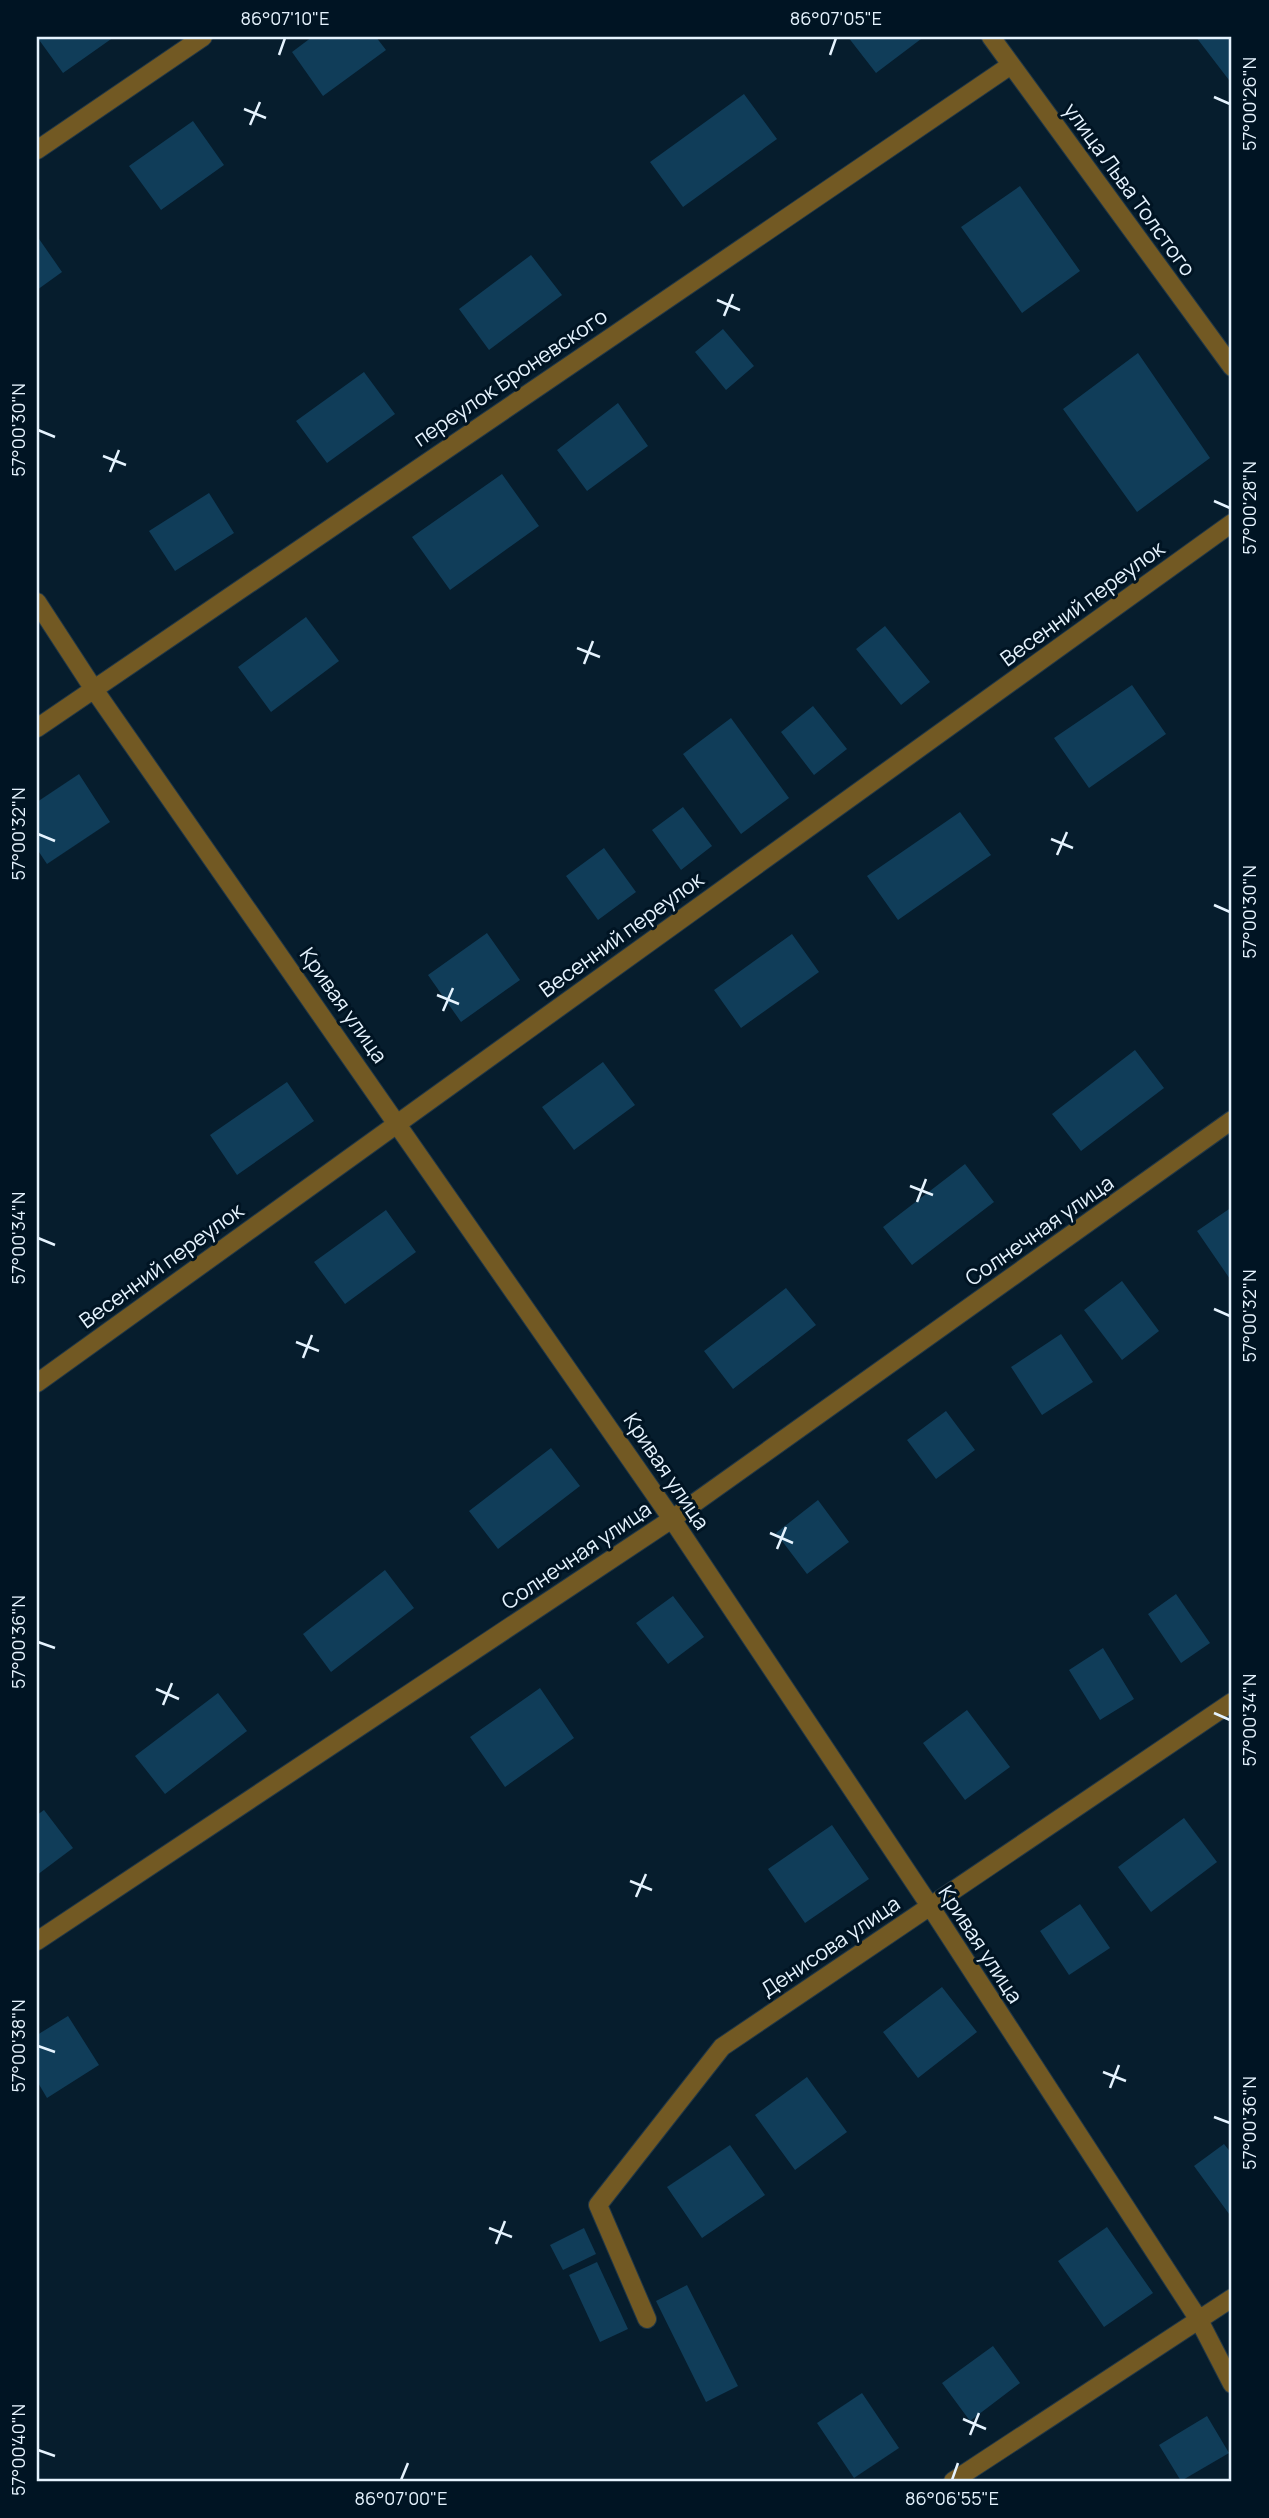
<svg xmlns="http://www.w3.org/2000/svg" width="1269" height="2518" viewBox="0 0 1269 2518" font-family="Manrope,sans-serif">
  <rect width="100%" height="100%" fill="#061d2d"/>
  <!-- building -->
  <path fill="#103d59" d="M37,37H114L63,73Z
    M312,37H376L386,50L323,96L292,52Z
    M848,37H919L921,39L876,73Z
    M1196,37H1232V84Z
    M744,94L777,139L683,207L650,162Z
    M193,121L224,165L161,210L129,166Z
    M1020,186L1080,271L1022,313L961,227Z
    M37,236L62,272L37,290Z
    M531,255L562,295L489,350L459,309Z
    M723,329L754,366L726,390L695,352Z
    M1138,353L1210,458L1137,512L1063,409Z
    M364,372L395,414L327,463L296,421Z
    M618,403L648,446L587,491L557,450Z
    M502,474L539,526L450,590L412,537Z
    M209,493L234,533L175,571L149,531Z
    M306,617L339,661L271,712L238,667Z
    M885,626L930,682L901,705L856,649Z
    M1132,685L1166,734L1089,788L1054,738Z
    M813,706L847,749L814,775L781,732Z
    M731,718L789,798L741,834L683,754Z
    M79,774L110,822L47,864L37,849V802Z
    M683,807L712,846L681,870L652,830Z
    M960,812L991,855L898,920L867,876Z
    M604,848L636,892L598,920L566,876Z
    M487,933L520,980L461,1022L428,975Z
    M792,934L819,972L741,1028L714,990Z
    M1135,1050L1164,1088L1081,1151L1052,1114Z
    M603,1062L635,1105L574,1150L542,1107Z
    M287,1082L314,1121L237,1175L210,1135Z
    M965,1164L994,1202L912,1265L883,1227Z
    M1232,1207V1282L1197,1231Z
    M386,1210L416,1252L345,1304L314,1262Z
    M1122,1281L1159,1331L1122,1360L1084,1310Z
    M786,1288L816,1325L733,1389L704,1351Z
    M1061,1334L1093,1382L1042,1415L1011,1367Z
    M946,1411L975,1450L936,1479L907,1440Z
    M551,1448L580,1486L498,1549L469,1511Z
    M818,1500L849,1542L807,1574L776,1533Z
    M385,1570L414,1608L331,1672L303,1634Z
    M1176,1594L1210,1643L1181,1663L1148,1614Z
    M673,1596L704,1637L668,1664L636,1623Z
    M1103,1648L1134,1699L1100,1720L1069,1670Z
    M540,1688L574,1738L505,1787L470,1737Z
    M218,1693L247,1731L165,1794L135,1756Z
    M967,1710L1010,1767L965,1800L923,1743Z
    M44,1810L73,1848L37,1875V1815Z
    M1184,1818L1217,1862L1151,1912L1118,1867Z
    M832,1825L869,1879L805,1923L768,1869Z
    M1080,1904L1110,1948L1069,1975L1040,1931Z
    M942,1987L977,2032L918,2078L883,2032Z
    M68,2016L99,2065L47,2098L37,2081V2035Z
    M807,2077L847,2132L795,2170L755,2115Z
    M1224,2144L1232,2154V2218L1194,2166Z
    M730,2145L765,2195L702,2238L667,2187Z
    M1107,2227L1153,2293L1104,2327L1058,2261Z
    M584,2228L596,2254L563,2270L550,2245Z
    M597,2262L628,2329L600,2342L569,2275Z
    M687,2285L738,2386L706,2402L656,2301Z
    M993,2346L1020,2383L970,2421L942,2383Z
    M862,2393L899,2448L854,2478L817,2423Z
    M1207,2416L1229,2453L1181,2481L1159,2445Z"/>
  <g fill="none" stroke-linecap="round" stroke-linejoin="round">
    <!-- street casing -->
    <g stroke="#213746" stroke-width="20">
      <path id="street" d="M991,37L1232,367
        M37,150L203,37
        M37,602L93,688L672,1519L930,1906L1199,2320L1232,2384
        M37,728L1011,65
        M37,1383L1232,523
        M37,1941L672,1519L1232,1120
        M647,2319L598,2205L722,2047L1232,1702
        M953,2481L1232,2298"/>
    </g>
    <!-- street -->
    <use href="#street" stroke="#725923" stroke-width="18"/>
  </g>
  <!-- ticks -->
  <path fill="none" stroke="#e5f3fe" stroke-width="2.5" d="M279,55L285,38M830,55L836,38M1214,97L1230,104M244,109L266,118M250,125L260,102M717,300L740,310M724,316L733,294M38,430L55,437M103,456L126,465M110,472L119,450M1214,501L1230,508M577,648L600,657M584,664L593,641M38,834L55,841M1051,839L1073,848M1057,855L1067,832M1214,905L1230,912M437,995L459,1004M443,1011L453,988M910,1186L933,1195M917,1202L926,1179M38,1238L55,1245M1214,1309L1230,1316M296,1342L319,1351M303,1358L312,1335M770,1533L793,1543M777,1549L786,1527M38,1642L55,1648M156,1689L179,1699M163,1705L172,1683M1214,1713L1230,1720M630,1881L652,1890M636,1897L646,1874M38,2046L55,2052M1103,2072L1126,2081M1110,2088L1119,2065M1214,2117L1230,2123M489,2228L512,2237M496,2244L505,2221M963,2419L986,2429M970,2435L979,2413M38,2450L55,2456M401,2480L408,2463M952,2480L958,2463"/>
  <g text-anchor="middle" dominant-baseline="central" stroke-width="6" stroke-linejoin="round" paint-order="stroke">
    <!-- street labels -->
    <g font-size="21" fill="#e5f3fe" stroke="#001423">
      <text transform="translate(1130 189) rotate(54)">улица Льва Толстого</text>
      <text transform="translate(510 377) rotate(-34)">переулок Броневского</text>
      <text transform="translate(1082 603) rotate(-36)">Весенний переулок</text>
      <text transform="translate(621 934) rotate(-36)">Весенний переулок</text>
      <text transform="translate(344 1005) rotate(55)">Кривая улица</text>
      <text transform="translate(1039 1230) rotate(-35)">Солнечная улица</text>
      <text transform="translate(161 1265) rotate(-36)">Весенний переулок</text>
      <text transform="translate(667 1471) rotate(56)">Кривая улица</text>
      <text transform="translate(576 1555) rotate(-34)">Солнечная улица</text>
      <text transform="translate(981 1944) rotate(57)">Кривая улица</text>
      <text transform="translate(830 1946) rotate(-34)">Денисова улица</text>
    </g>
  </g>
  <!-- border -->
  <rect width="1269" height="2518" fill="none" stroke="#001423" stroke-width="77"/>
  <rect x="38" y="38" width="1192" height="2442" fill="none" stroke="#e5f3fe" stroke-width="2.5"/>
  <g font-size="18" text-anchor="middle" fill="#e5f3fe">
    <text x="285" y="25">86°07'10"E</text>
    <text x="836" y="25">86°07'05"E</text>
    <text transform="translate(1250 104) rotate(-90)" y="6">57°00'26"N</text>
    <text transform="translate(19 430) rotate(-90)" y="6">57°00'30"N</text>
    <text transform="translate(1250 508) rotate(-90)" y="6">57°00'28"N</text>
    <text transform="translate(19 834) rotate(-90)" y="6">57°00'32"N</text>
    <text transform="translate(1250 912) rotate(-90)" y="6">57°00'30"N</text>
    <text transform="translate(19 1238) rotate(-90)" y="6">57°00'34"N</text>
    <text transform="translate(1250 1316) rotate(-90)" y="6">57°00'32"N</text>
    <text transform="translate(19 1642) rotate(-90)" y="6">57°00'36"N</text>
    <text transform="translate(1250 1720) rotate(-90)" y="6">57°00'34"N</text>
    <text transform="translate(19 2046) rotate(-90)" y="6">57°00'38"N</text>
    <text transform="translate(1250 2123) rotate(-90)" y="6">57°00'36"N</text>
    <text transform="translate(19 2450) rotate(-90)" y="6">57°00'40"N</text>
    <text x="401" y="2505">86°07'00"E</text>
    <text x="952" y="2505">86°06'55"E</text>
  </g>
</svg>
